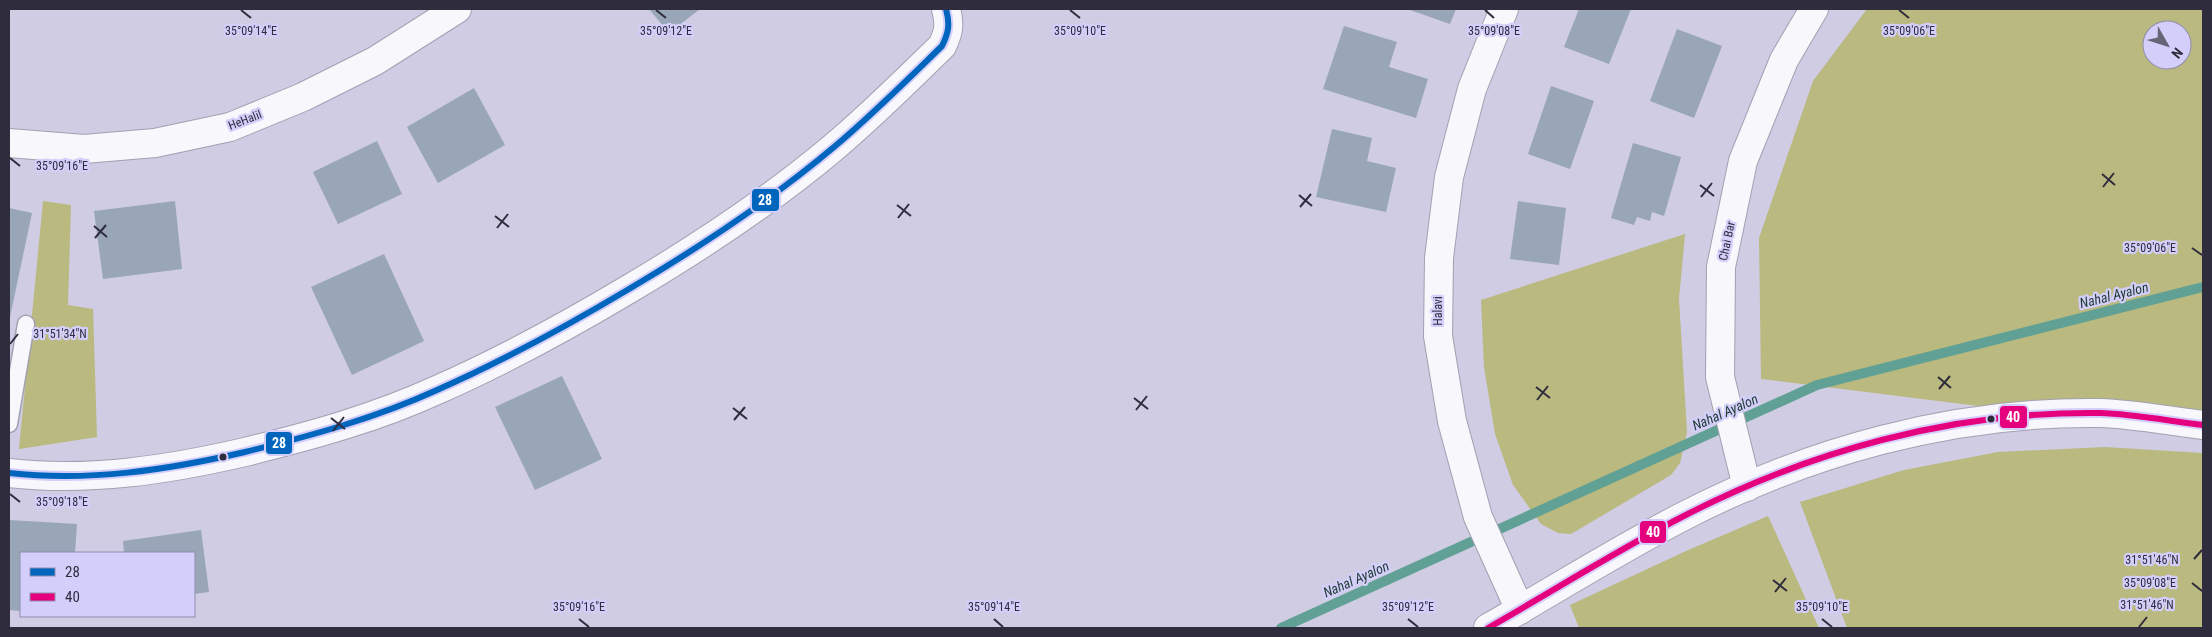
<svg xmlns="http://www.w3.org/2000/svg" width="2212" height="637" viewBox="0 0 2212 637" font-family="'Roboto Condensed',sans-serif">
  <rect width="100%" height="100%" fill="#cfcce3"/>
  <!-- green -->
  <path fill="#bab97f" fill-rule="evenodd" d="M1867,9H2203V434L1761,379L1759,238L1813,81ZM2152,30H2182V60H2152Z
    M43,201L71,205L68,305L93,309L97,437L19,449Z
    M1685,234L1679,299L1687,432L1680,463L1671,475L1571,534L1558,533L1541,524L1513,485L1495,434L1484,367L1481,300Z
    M2105,447L2203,453V628H1847L1800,502L1904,470L1998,452Z
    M1768,516L1819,628H1579L1570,605L1686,551Z"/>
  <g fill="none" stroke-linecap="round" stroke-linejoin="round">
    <!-- stream -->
    <path stroke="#61a195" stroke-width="10" d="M1281,628L1817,385L2203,287"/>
  </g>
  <!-- building -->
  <path fill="#98a6b8" d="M649,9H700L669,33Z
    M1407,9H1456L1450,24Z
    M1579,9H1631L1609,64L1564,47Z
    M1344,26L1397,42L1389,67L1428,79L1416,118L1323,89Z
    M1677,29L1722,46L1694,118L1650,101Z
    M1551,86L1594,101L1570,169L1528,154Z
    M474,88L505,145L438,183L407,127Z
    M1332,129L1372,138L1367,161L1396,168L1386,212L1316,197Z
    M377,141L402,194L338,224L313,172Z
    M1633,143L1681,157L1664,216L1652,212L1650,221L1637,217L1634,225L1611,218Z
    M175,201L182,269L103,279L94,211Z
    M1518,201L1566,208L1559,265L1510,259Z
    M9,208L32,213L10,317L9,316Z
    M384,254L424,341L352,375L311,287Z
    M562,376L602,459L535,490L495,407Z
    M9,520L77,524L75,553H21V611L9,610Z
    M201,530L209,592L194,594V553H124L123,541Z"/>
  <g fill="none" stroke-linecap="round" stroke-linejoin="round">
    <!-- lane casing -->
    <g stroke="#a2a1b2" stroke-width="19">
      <path id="lane" d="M9,424L26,324"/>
    </g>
    <!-- street casing -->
    <g stroke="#a2a1b2" stroke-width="30">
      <path id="street" d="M1504,9L1472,89L1449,177L1439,258L1438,336L1452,421L1478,517L1520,610
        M9,143L84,149L155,143L230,127L303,97L375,61L457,9
        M9,473C89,482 167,470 245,452C310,436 376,418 437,390C503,361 567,326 629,289C700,247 770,201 834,147C872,115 907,80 942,46C949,32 950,24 946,9
        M1747,487L1720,377L1721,267L1743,161L1784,60L1814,9"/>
    </g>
    <!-- secondary casing -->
    <g stroke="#a2a1b2" stroke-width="30">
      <path id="secondary" d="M1488,628C1551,592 1613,553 1678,519C1808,451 1953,411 2100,413C2134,414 2169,421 2203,425"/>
    </g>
    <!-- lane -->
    <use href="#lane" stroke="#f8f7fb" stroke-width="16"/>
    <!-- street -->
    <use href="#street" stroke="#f8f7fb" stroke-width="28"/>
    <!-- secondary -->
    <use href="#secondary" stroke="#f8f7fb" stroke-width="28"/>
    <!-- bus-1 casing -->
    <g stroke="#d3cefa" stroke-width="10">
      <path id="bus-1" d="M9,473C89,482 167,470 245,452C310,436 376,418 437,390C503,361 567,326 629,289C700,247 770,201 834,147C872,115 907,80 942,46C949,32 950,24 946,9"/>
    </g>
    <!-- bus-2 casing -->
    <g stroke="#d3cefa" stroke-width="10">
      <path id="bus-2" d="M1488,628C1551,592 1613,553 1678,519C1808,451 1953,411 2100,413C2134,414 2169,421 2203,425"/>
    </g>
    <!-- bus-1 -->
    <use href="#bus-1" stroke="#0065bd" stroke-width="6"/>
    <!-- bus-2 -->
    <use href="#bus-2" stroke="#e5007d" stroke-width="6"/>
  </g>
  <!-- ticks -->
  <path fill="none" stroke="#2e2c3d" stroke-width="2" d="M241,10L251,18M656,10L666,18M1070,10L1080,18M1485,10L1494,18M1899,10L1909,18M10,158L20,166M2102,174L2115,185M1700,185L1714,196M2103,187L2114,173M1299,195L1312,206M1701,197L1712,183M897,205L911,216M1300,207L1311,194M495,216L509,227M898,218L909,204M94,226L107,237M497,228L508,214M95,238L106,225M2192,248L2202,255M10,344L18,334M1938,377L1951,388M1536,387L1550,398M1939,389L1950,376M1134,398L1148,409M1537,400L1548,386M733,408L747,419M1136,410L1147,396M331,418L345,429M734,420L745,407M333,431L344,417M10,494L20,502M2194,559L2202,550M1773,580L1787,591M2192,583L2202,591M1775,592L1786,578M579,619L589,627M994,619L1003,627M1408,619L1418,627M1822,619L1832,627M2139,627L2147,617"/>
  <!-- markers -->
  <g fill="#2e2c3d" stroke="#d3cefa" stroke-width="2">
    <circle cx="1991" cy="419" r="4.5"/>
    <circle cx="223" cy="457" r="4.5"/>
  </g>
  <g text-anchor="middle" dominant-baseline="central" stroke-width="4.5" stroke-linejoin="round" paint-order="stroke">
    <!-- street labels -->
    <g font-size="12" fill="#2e2c3d" stroke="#d3cefa">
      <text transform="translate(245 120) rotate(-21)">HeHalil</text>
      <text transform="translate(1727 241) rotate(-78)">Chai Bar</text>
      <text transform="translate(1438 311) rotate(-90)">Halavi</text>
    </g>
    <!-- water labels -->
    <g font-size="14" font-style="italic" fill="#1e3a31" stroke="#d3cefa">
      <text transform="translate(2114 295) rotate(-14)">Nahal Ayalon</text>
      <text transform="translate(1725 412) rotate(-24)">Nahal Ayalon</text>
      <text transform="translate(1356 579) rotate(-24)">Nahal Ayalon</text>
    </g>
  </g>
  <g font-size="12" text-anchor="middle" fill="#2e2c3d" stroke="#d3cefa" stroke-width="4.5" stroke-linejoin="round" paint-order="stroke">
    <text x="251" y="35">35°09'14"E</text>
    <text x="666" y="35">35°09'12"E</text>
    <text x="1080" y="35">35°09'10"E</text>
    <text x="1494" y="35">35°09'08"E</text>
    <text x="1909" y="35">35°09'06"E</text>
    <text x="62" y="170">35°09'16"E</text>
    <text x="2150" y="252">35°09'06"E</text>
    <text x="60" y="338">31°51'34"N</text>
    <text x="62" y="506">35°09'18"E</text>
    <text x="2152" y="564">31°51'46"N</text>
    <text x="2150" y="587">35°09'08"E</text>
    <text x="2147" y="609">31°51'46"N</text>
    <text x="579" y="611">35°09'16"E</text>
    <text x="994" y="611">35°09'14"E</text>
    <text x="1408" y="611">35°09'12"E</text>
    <text x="1822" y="611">35°09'10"E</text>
  </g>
  <g stroke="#d3cefa" stroke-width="2">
    <rect x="751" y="188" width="29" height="24" rx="5" fill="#0065bd"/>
    <rect x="1999" y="405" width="29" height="24" rx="5" fill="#e5007d"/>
    <rect x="265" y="431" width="28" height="24" rx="5" fill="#0065bd"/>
    <rect x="1639" y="520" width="28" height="24" rx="5" fill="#e5007d"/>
  </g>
  <g font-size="14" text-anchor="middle" font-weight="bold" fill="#fff">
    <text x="765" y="205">28</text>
    <text x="2013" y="422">40</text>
    <text x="279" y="448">28</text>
    <text x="1653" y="537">40</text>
  </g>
  <!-- border -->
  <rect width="2212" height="637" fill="none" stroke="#2e2c3d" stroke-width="20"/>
  <!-- legend -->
  <rect x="20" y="552" width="175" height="65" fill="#d3cefa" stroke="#918dae"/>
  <rect x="30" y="568" width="25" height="8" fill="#0065bd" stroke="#918dae"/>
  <text x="65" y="577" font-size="15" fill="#2e2c3d">28</text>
  <rect x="30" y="593" width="25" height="8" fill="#e5007d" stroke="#918dae"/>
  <text x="65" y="602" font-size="15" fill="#2e2c3d">40</text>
  <!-- north arrow -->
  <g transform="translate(2167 45) rotate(129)"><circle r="24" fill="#d3cefa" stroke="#918dae"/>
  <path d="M0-4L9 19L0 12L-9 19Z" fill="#666477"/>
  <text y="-8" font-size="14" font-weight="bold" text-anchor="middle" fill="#2e2c3d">N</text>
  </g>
</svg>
